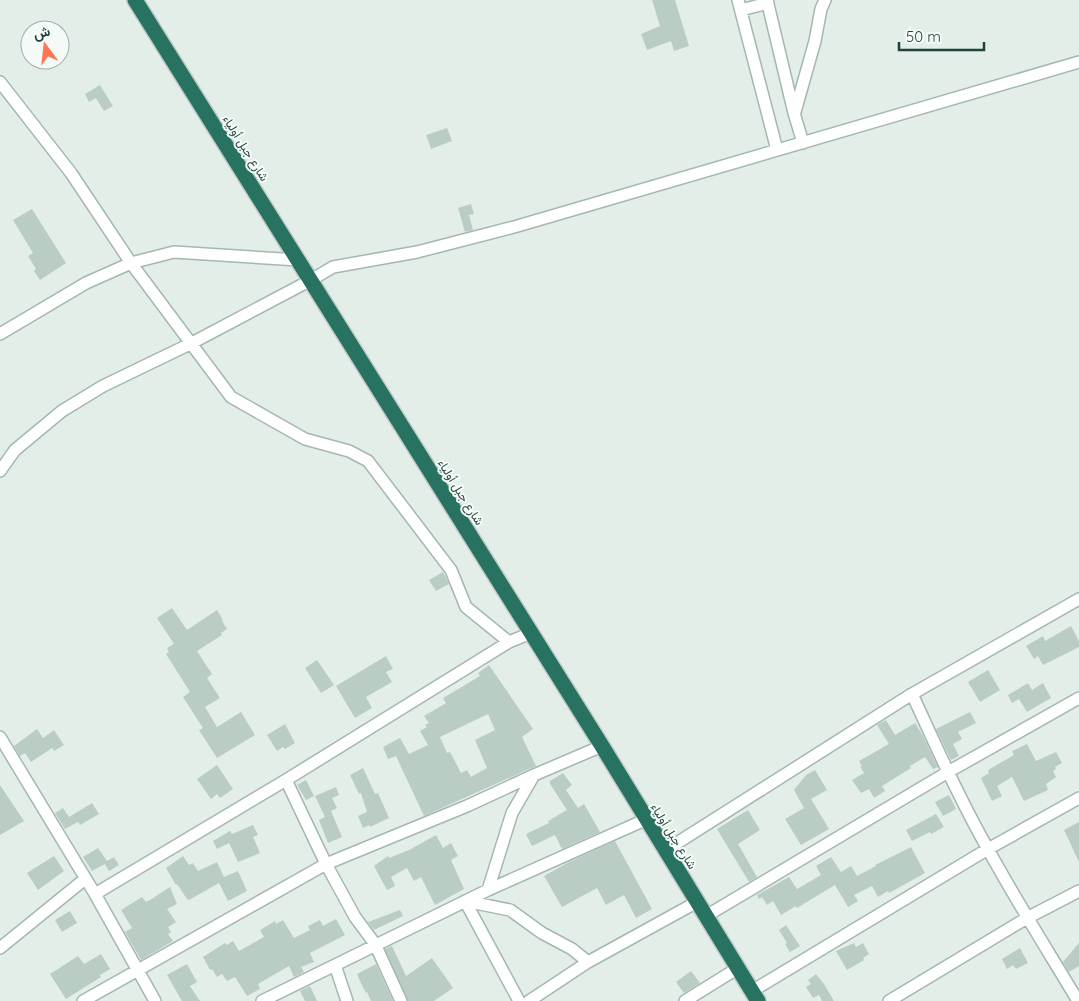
<svg xmlns="http://www.w3.org/2000/svg" width="1079" height="1001" viewBox="0 0 1079 1001" font-family="Quicksand,Vazirmatn,sans-serif">
  <rect width="100%" height="100%" fill="#e3eee9"/>
  <!-- building -->
  <path fill="#bacdc5" fill-rule="evenodd" d="M652,0H675L689,46L674,51L671,41L647,50L641,34L660,26Z
    M100,85L113,106L104,111L96,98L89,102L85,94Z
    M447,128L452,141L431,149L426,135Z
    M471,204L474,214L469,215L473,230L465,232L458,208Z
    M32,209L66,263L40,280L34,271L36,269L28,256L33,253L13,220Z
    M443,572L449,584L436,591L429,580Z
    M172,608L187,630L217,610L223,620L222,621L227,629L221,633L222,635L197,651L212,674L207,678L220,698L205,707L217,727L241,712L255,735L217,758L199,730L203,728L183,697L190,692L166,654L169,652L167,648L174,644L157,618Z
    M1071,626L1079,641V647L1043,665L1038,656L1034,659L1026,646L1043,636L1045,641Z
    M386,656L393,669L386,672L392,682L366,697L372,708L355,718L336,686Z
    M317,660L334,685L321,693L305,668Z
    M489,665L533,729L522,737L536,766L424,816L396,756L388,759L383,747L400,738L409,754L428,745L420,731L427,727L425,725L429,723L424,716L446,703L443,698L480,676L478,673ZM488,714L495,730L475,740L487,768L471,777L467,770L461,773L450,752L447,753L440,737Z
    M988,670L1000,690L980,702L968,682Z
    M1028,683L1032,690L1043,683L1051,698L1027,712L1019,699L1012,703L1008,695Z
    M970,712L976,723L958,732L962,739L953,744L959,756L951,760L936,729Z
    M886,720L895,735L915,723L923,736L938,767L933,769L925,757L910,766L911,768L882,786L885,791L874,798L869,789L861,793L852,780L864,773L860,767L862,766L859,761L889,744L877,725Z
    M285,724L295,743L285,749L283,747L277,751L267,735Z
    M37,729L43,738L54,730L64,745L54,751L52,748L31,762L25,753L20,756L14,746Z
    M1027,744L1036,761L1056,752L1062,763L1055,767L1056,769L1053,771L1056,777L1046,784L1048,790L1024,801L1012,777L997,786L1002,796L992,801L981,778L989,773L988,770L1014,755L1012,751Z
    M217,765L233,789L220,798L217,794L211,799L197,779Z
    M363,768L375,794L378,793L389,818L370,827L369,825L363,828L358,816L367,812L361,793L359,794L350,775Z
    M815,770L827,790L811,799L829,829L801,845L785,819L804,808L794,790L806,775Z
    M563,773L572,785L566,790L578,808L584,804L600,832L562,849L555,835L532,846L526,834L549,823L548,821L567,810L550,784V781Z
    M306,780L314,796L306,800L297,785Z
    M0,785L24,821L0,835Z
    M336,787L339,795L332,798L337,808L331,811L342,837L328,843L319,820L325,817L315,796Z
    M949,795L956,809L943,816L935,802Z
    M92,803L99,814L80,825L78,822L65,829L55,813L63,808L69,817Z
    M748,810L760,830L738,844L757,877L749,882L717,829Z
    M936,814L944,827L931,834L930,832L912,841L906,830Z
    M1079,822V862L1064,830Z
    M253,825L258,835L253,837L260,853L238,862L229,843L217,849L213,841L230,831L232,834Z
    M436,835L443,848L451,843L458,856L451,860L464,889L435,905L421,877L414,881L407,868L391,877L395,886L387,890L374,866L388,856L389,858L409,850Z
    M615,841L652,909L636,918L624,895L606,905L597,888L562,907L544,876L569,862Z
    M911,847L925,873L889,893L888,891L878,897L872,886L854,895L858,901L848,907L835,885L797,908L796,906L781,915L773,901L767,905L762,897L759,899L757,895L789,877L797,889L821,875L816,866L831,857L841,872L851,866L857,876L876,866L875,865Z
    M98,848L107,861L114,857L119,865L109,871L105,864L92,871L83,857Z
    M54,856L64,871L38,890L27,873Z
    M183,856L189,865L193,863L198,871L217,862L224,877L238,871L247,891L228,901L219,883L189,900L187,899L177,884L176,885L166,868Z
    M170,887L177,904L167,909L176,922L168,927L171,932L168,934L173,941L141,960L125,932L132,928L121,910L142,897L146,902L150,900Z
    M400,910L403,916L374,930L368,922Z
    M70,911L77,923L62,932L55,920Z
    M336,919L345,935L310,953L314,962L301,967L304,972L294,977L289,966L258,984L260,989L247,996L235,977L227,981L222,974L217,977L212,969L210,970L203,957L225,943L227,945L233,941L239,951L264,937L260,930L275,921L276,924L283,920L294,938L310,930L308,926L320,920L323,926Z
    M786,925L800,946L790,952L785,944L787,943L779,930Z
    M854,943L856,947L863,943L869,954L863,958L864,960L847,970L836,951Z
    M1079,943V966L1069,972L1063,962Z
    M392,946L406,976L432,958L453,988L434,1001H408L385,949Z
    M1020,948L1028,963L1016,969L1013,965L1007,969L1002,959Z
    M101,954L110,969L100,975L101,977L66,999L50,974L78,956L84,964Z
    M187,964L197,982L190,986L200,1001H182L167,975Z
    M376,964L393,1001H371L367,992L366,993L360,981L357,974Z
    M691,971L700,983L684,993L676,982Z
    M816,974L824,984L834,1001H822L819,995L813,998L806,987L811,984L808,980Z
    M310,986L311,988L317,1001H305L300,991Z"/>
  <g fill="none" stroke-linecap="round" stroke-linejoin="round">
    <!-- street casing -->
    <g stroke="#a5b7b0" stroke-width="14">
      <path id="street" d="M738,0L777,150
        M767,0L794,113L803,143
        M741,10L768,3
        M0,82L71,173L131,263L231,397L305,439L349,451L368,461L451,570L466,607L509,642
        M795,112L815,41L821,9L825,0
        M0,334L86,283L131,263L174,252L298,260
        M0,471L15,450L62,411L103,386L190,344L311,280L333,267L417,252L514,227L1079,62
        M912,694C936,746 960,800 989,851C1017,902 1048,951 1078,1001
        M0,737L95,894L155,1001
        M286,780L326,864L355,917L375,944L401,1001
        M666,850L912,694L1079,599
        M488,890L512,813L534,775
        M95,894L286,780L509,642L531,633
        M465,901L510,910L542,933L572,949L588,962
        M465,901L519,1001
        M706,916L948,772L1079,698
        M0,948L85,879
        M335,965L347,1001
        M752,991L988,849L1079,798
        M83,1001L326,864L467,806L534,775L602,746
        M262,1001L488,890L647,819
        M529,1001L588,962L697,902
        M685,1001L738,968
        M889,1001L1027,918L1079,891"/>
    </g>
    <!-- highway casing -->
    <g stroke="#c1cac7" stroke-width="18">
      <path id="highway" d="M135,0L602,746L758,1001"/>
    </g>
    <!-- street -->
    <use href="#street" stroke="#fff" stroke-width="11"/>
    <!-- highway -->
    <use href="#highway" stroke="#287261" stroke-width="15"/>
  </g>
  <g text-anchor="middle" dominant-baseline="central" stroke-width="4" stroke-linejoin="round" paint-order="stroke">
    <!-- street labels -->
    <g font-size="12" fill="#204238" stroke="#f4faf7">
      <text transform="translate(246 148) rotate(58)">شارع جبل أولياء</text>
      <text transform="translate(461 492) rotate(58)">شارع جبل أولياء</text>
      <text transform="translate(674 836) rotate(58)">شارع جبل أولياء</text>
    </g>
  </g>
  <!-- north arrow -->
  <g transform="translate(45 45) rotate(345)"><circle r="24" fill="#f4faf7" stroke="#9fb0ab"/>
  <path d="M0-4L9 19L0 12L-9 19Z" fill="#ff7750"/>
  <text y="-8" font-size="14" font-weight="bold" text-anchor="middle" fill="#204238">ش</text>
  </g>
  <!-- scale -->
  <path d="M899 42v8h85v-8" fill="none" stroke="#204238" stroke-width="2.5"/>
  <text x="906" y="42" font-size="15" fill="#204238" stroke="#f4faf7" stroke-width="4" paint-order="stroke">50 m</text>
</svg>
